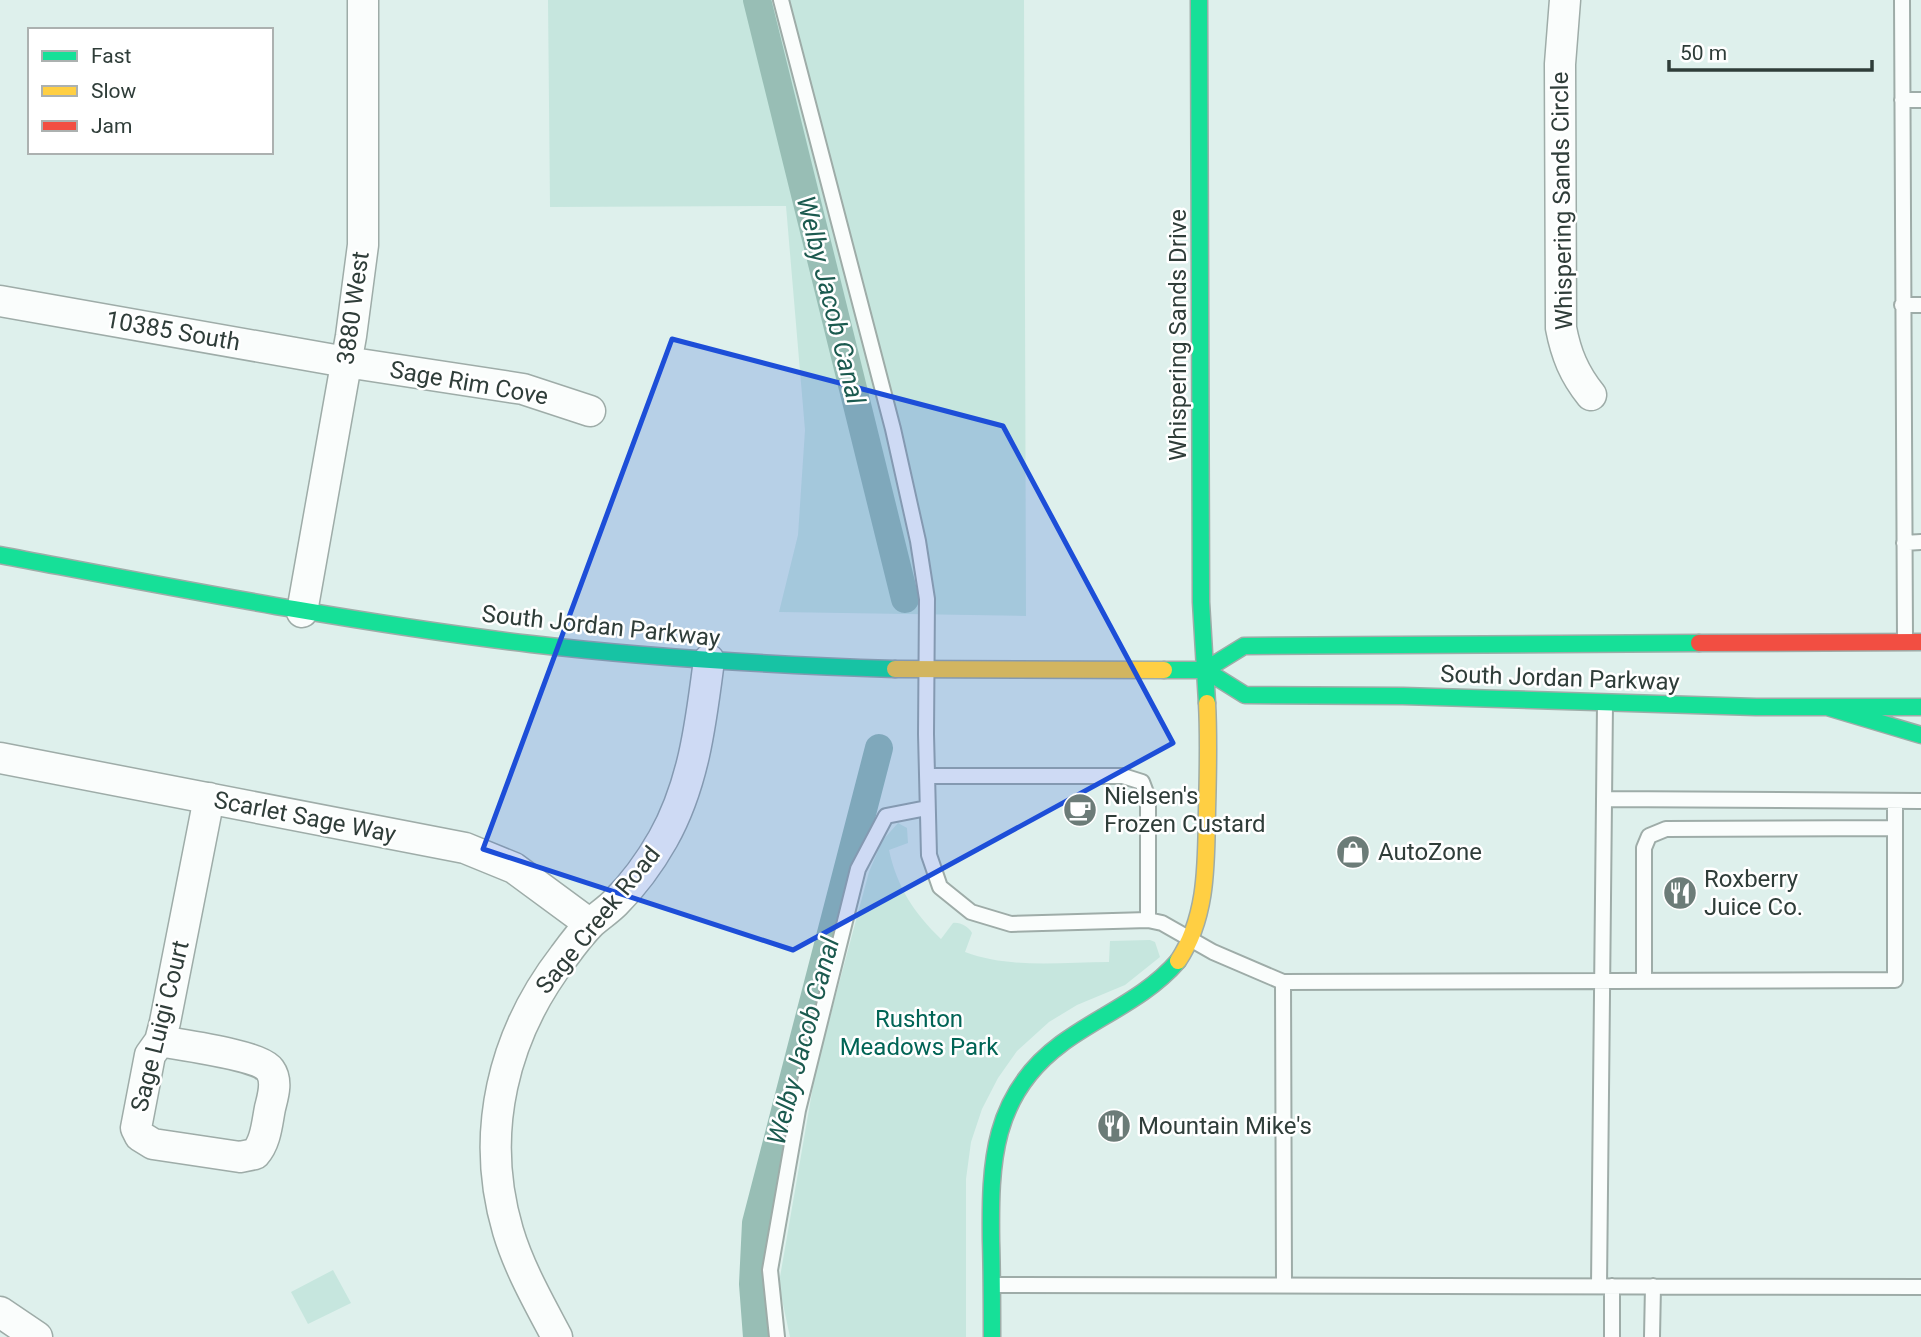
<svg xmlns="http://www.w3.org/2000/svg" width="1921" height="1337" viewBox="0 0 1921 1337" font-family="Roboto,sans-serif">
  <rect width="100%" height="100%" fill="#def0ec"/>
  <!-- green -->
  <path fill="#c6e6de" d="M548,0H1024L1026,616L779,612L798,535L805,430L786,206L550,207Z
    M898,823L907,828L908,843L889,850C897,887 914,913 941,939L953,923C960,922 969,927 972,933L965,952C1010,969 1062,962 1109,962L1110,941L1150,940L1155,942L1160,957L1125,985L1077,1005L1049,1022L1017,1051L998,1078L982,1109L971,1142L966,1179V1337H790L780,1290V1277L816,1069L869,872L882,841Z
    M333,1270L351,1303L308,1324L291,1292Z"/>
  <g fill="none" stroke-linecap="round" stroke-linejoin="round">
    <!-- canal -->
    <path stroke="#98beb5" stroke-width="28" d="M757,0L905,599
      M757,1337L753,1284L756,1223L879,748"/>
    <!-- lane casing -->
    <g stroke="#9eaca8" stroke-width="18">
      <path id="lane" d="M781,0L893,429L918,541L927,599L926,734L929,855L940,887L971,912L1011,924L1148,920L1162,923L1213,952L1283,982L1895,980V801
        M1902,0L1905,639
        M1902,100H1921
        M1902,305H1921
        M1904,543L1921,542
        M928,776H1123L1142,782L1148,798V920
        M1604,799L1921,801
        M1644,981V848L1649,836L1666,829L1895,828
        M1283,982L1284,1285
        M995,1285L1921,1287
        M1599,1286L1605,704
        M1612,1286V1337
        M777,1337L770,1270L798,1110L858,869L886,816L927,808
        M1652,1337L1653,1286"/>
    </g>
    <!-- street casing -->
    <g stroke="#9eaca8" stroke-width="33">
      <path id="street" d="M1565,0L1560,64L1561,328C1566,354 1574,374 1591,395
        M0,301L346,362L523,389L590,411
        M302,612L351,336L363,245V0
        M0,758L465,848L514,868L590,924
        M160,1041C180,1045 260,1055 270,1070C278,1081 273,1096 270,1108C267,1123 266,1142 255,1154L240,1157L153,1144L140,1136L136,1128L150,1055L160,1041L165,1022L209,798
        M0,1312L37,1337
        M557,1337C539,1303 519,1268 508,1231C479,1133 503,1035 564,956C572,945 581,933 591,923C599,916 608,910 615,903C634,884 650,862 663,839C694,784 701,722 709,660"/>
    </g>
    <!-- fast casing -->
    <g stroke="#9eaca8" stroke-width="19">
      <path id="fast" d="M1199,0L1201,602L1207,703
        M0,555C176,588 353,623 531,644C652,658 773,665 895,669
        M1164,670H1205L1244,646L1699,643
        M1205,670L1245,695L1403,696L1756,707H1921
        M1827,707L1921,735
        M992,1337C992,1305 992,1273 991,1241C990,1163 992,1095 1061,1044C1100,1015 1145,999 1178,961"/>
    </g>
    <!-- slow casing -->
    <g stroke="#9eaca8" stroke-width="19">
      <path id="slow" d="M895,669L1164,670
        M1178,961C1208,916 1206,862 1207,810C1208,774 1209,739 1207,703"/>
    </g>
    <!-- jam casing -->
    <g stroke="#9eaca8" stroke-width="19">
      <path id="jam" d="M1699,643L1921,642"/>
    </g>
    <!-- lane -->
    <use href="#lane" stroke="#fafdfc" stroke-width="14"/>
    <!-- street -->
    <use href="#street" stroke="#fafdfc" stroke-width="30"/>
    <!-- fast -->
    <use href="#fast" stroke="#16e098" stroke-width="16"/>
    <!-- slow -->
    <use href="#slow" stroke="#ffcf43" stroke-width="16"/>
    <!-- jam -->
    <use href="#jam" stroke="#f24e42" stroke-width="16"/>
  </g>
  <!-- marked area -->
  <path fill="#1d4ed8" fill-opacity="0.2" stroke="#1d4ed8" stroke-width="5" stroke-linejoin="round" d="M672,339L1003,426L1173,743L793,950L483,849Z"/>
  <!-- icons -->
  <defs>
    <g id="cafe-disc" transform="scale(1.75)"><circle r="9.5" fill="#6c7c78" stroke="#fff"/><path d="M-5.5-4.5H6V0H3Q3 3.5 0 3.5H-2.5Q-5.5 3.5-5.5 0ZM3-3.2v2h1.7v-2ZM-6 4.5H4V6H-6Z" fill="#fff"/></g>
    <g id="shop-disc" transform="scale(1.75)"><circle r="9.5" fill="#6c7c78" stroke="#fff"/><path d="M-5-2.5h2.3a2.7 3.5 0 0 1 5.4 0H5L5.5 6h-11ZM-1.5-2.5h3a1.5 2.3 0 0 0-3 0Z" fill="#fff"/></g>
    <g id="restaurant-disc" transform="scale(1.75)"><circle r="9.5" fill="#6c7c78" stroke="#fff"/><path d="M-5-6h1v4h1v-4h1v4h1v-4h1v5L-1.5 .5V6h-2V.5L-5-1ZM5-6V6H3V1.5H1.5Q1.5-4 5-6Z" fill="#fff"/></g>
  </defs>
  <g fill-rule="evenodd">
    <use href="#cafe-disc" x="1080" y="810"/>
    <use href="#shop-disc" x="1353" y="852"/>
    <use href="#restaurant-disc" x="1680" y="893"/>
    <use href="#restaurant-disc" x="1114" y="1126"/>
  </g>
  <g text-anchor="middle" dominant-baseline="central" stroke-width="5" stroke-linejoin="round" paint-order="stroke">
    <!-- street labels -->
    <g font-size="24" fill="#2f3d39" stroke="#fff">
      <text transform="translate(1562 201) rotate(-91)">Whispering Sands Circle</text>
      <text transform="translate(353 308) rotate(-82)">3880 West</text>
      <text transform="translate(173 331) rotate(10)">10385 South</text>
      <text transform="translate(1178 335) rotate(-90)">Whispering Sands Drive</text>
      <text transform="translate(469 383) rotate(10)">Sage Rim Cove</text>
      <text transform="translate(601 626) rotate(6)">South Jordan Parkway</text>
      <text transform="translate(1560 678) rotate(2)">South Jordan Parkway</text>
      <text transform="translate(305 817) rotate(11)">Scarlet Sage Way</text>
      <text transform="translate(598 920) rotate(-51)">Sage Creek Road</text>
      <text transform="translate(160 1026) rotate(-76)">Sage Luigi Court</text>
    </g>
    <!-- poi labels -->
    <g font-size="24" fill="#2f3d39" stroke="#fff" text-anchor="start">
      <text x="1104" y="796">Nielsen's<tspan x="1104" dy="28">Frozen Custard</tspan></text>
      <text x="1378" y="852">AutoZone</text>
      <text x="1704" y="879">Roxberry<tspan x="1704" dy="28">Juice Co.</tspan></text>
      <text x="1138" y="1126">Mountain Mike's</text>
    </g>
    <!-- park labels -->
    <g font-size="24" fill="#006455" stroke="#fff">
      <text x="919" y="1019">Rushton<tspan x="919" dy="28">Meadows Park</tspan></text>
    </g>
    <!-- water labels -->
    <g font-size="26" font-style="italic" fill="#1b5a4f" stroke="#fff">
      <text transform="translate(831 300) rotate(76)">Welby Jacob Canal</text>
      <text transform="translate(803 1041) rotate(-75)">Welby Jacob Canal</text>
    </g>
  </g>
  <!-- legend -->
  <rect x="28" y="28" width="245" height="126" fill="#ffffff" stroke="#acb1b0" stroke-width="2"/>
  <rect x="42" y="51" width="35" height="10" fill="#16e098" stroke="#acb1b0" stroke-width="2"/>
  <text x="91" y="63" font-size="21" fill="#2f3d39">Fast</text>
  <rect x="42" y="86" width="35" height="10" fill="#ffcf43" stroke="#acb1b0" stroke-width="2"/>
  <text x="91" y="98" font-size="21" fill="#2f3d39">Slow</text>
  <rect x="42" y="121" width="35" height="10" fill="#f24e42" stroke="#acb1b0" stroke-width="2"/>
  <text x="91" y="133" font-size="21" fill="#2f3d39">Jam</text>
  <!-- scale -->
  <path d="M1669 60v10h203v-10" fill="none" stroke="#2f3d39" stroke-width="3.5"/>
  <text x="1680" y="60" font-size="21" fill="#2f3d39" stroke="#ffffff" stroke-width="5" paint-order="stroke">50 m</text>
</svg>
